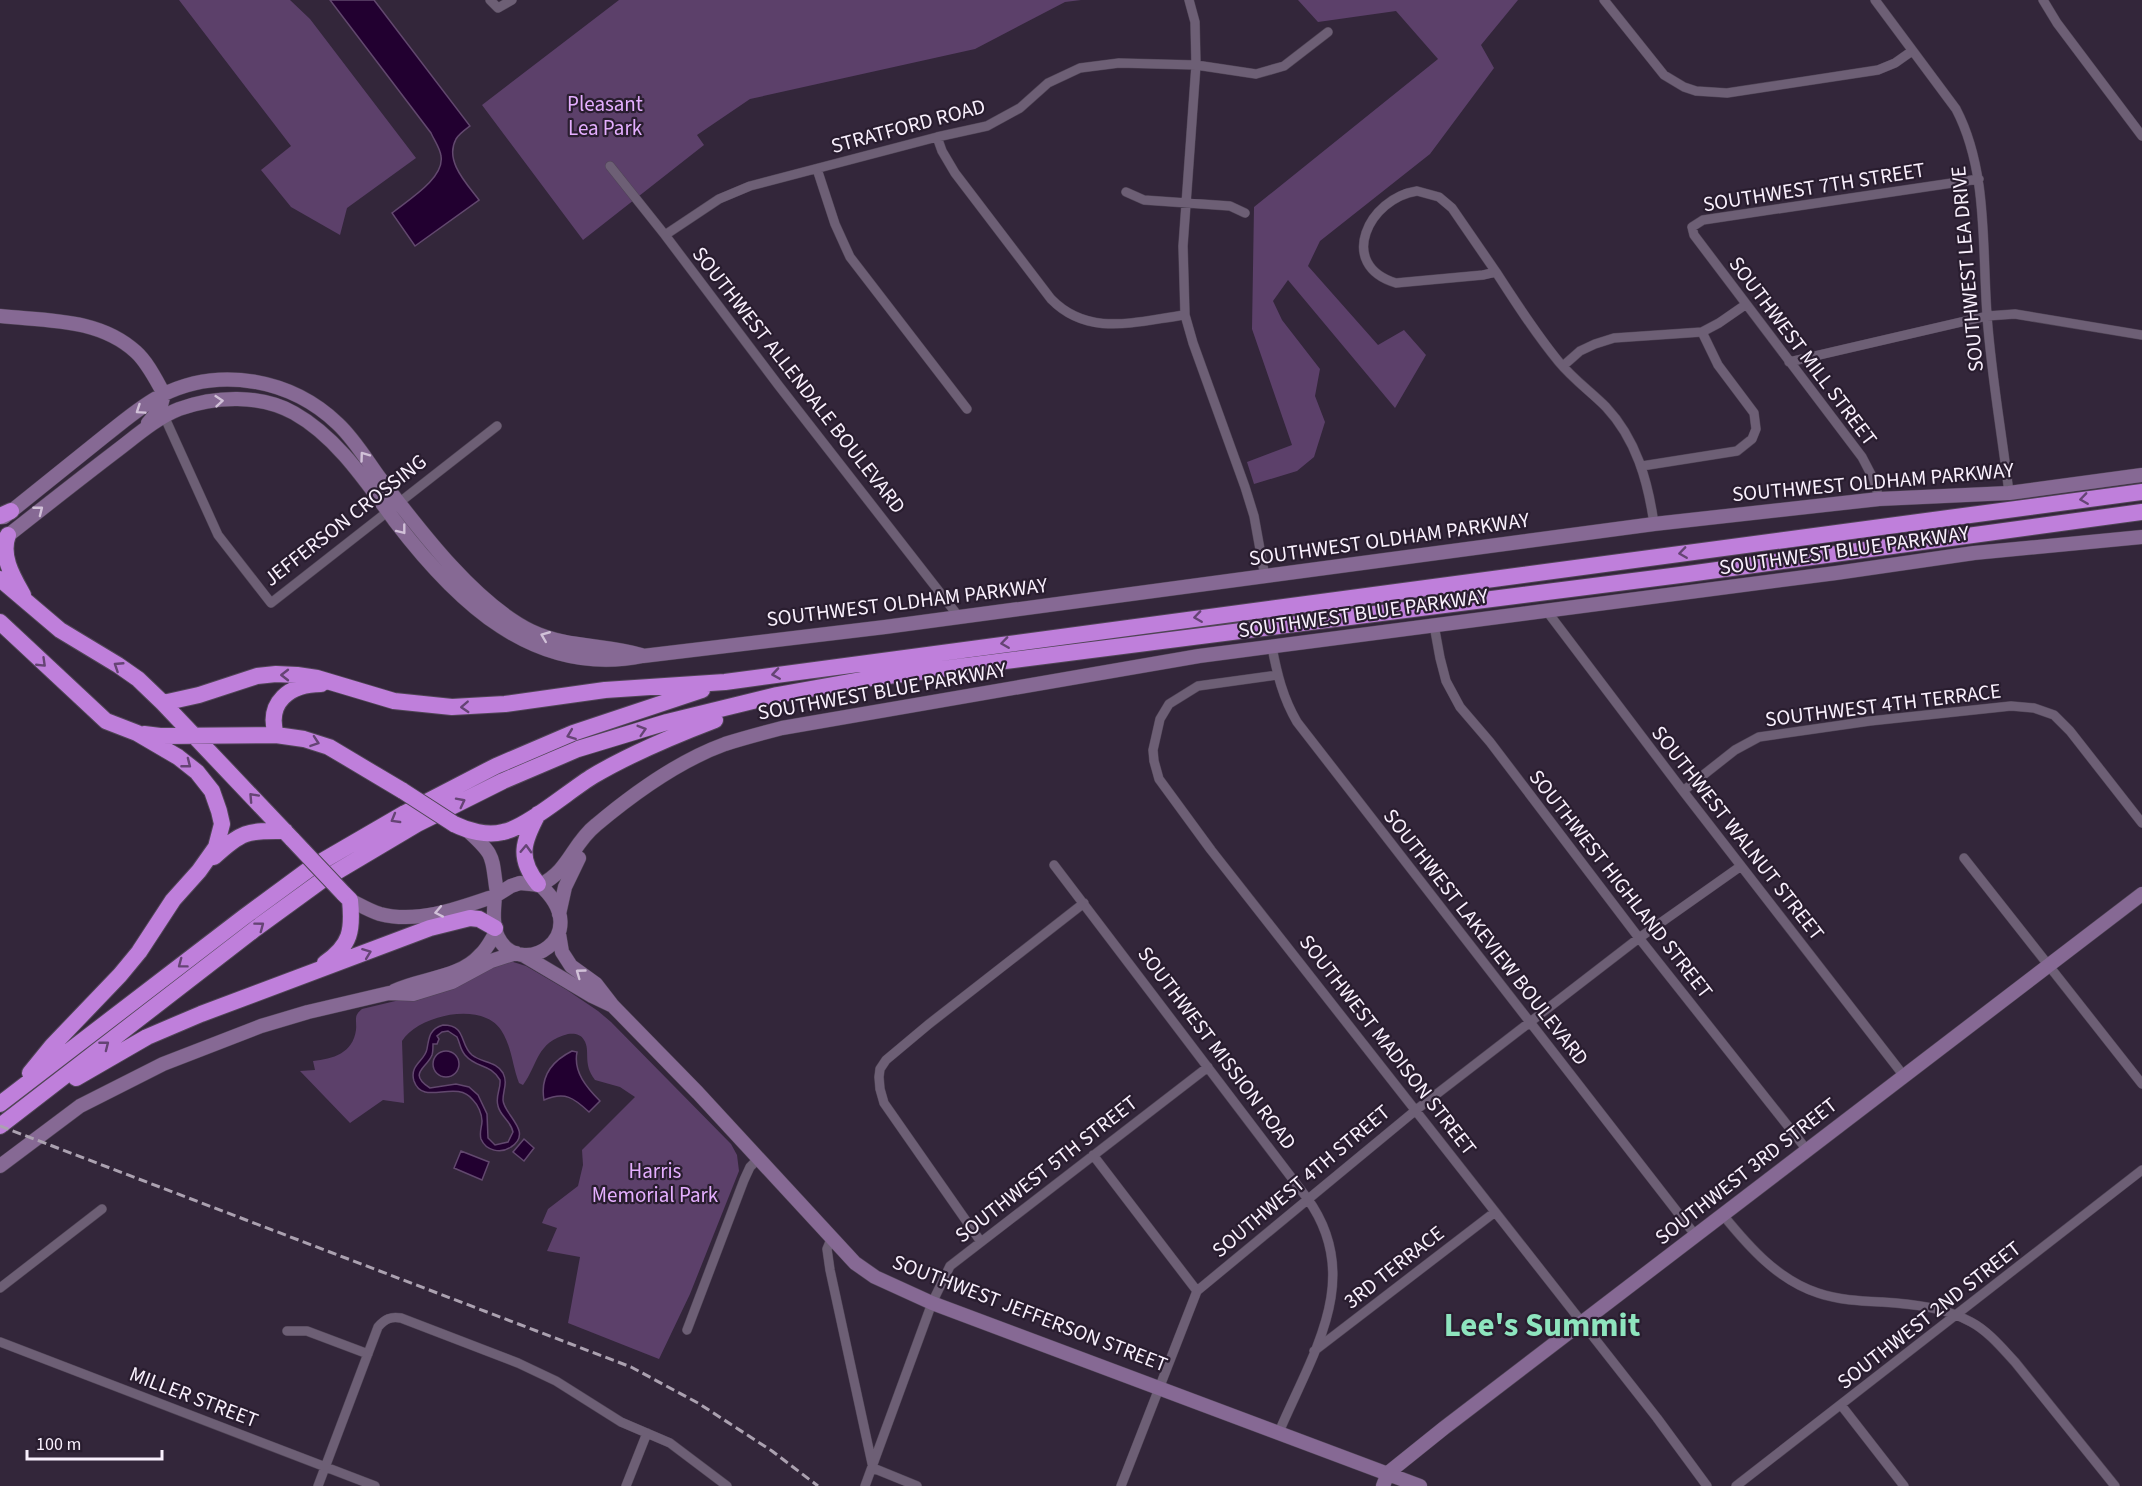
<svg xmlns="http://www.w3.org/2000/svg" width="2142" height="1486" viewBox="0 0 2142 1486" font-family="'Source Sans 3',sans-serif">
  <rect width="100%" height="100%" fill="#33263a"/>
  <!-- green -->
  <path fill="#5c406a" d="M179,0H290L310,19L416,158L347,208L340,235L291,207L261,170L291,146Z
    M619,0H1081L1065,2L975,49L750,99L697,135L704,145L583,240L482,105Z
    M1298,0H1518L1481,45L1494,68L1430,154L1320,241L1308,266L1378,345L1404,330L1426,355L1395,408L1288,280L1273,301L1282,320L1320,369L1315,396L1325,422L1314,457L1297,471L1254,484L1247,462L1292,445L1252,329L1254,207L1438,59L1396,11L1318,22Z
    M510,961L526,966L567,990L598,1011L611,1022L731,1144L737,1155L739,1171L690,1294L659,1359L568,1323L580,1257L547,1251L557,1228L542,1223L548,1209L578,1186L583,1165L582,1150L635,1097L620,1087L595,1080C582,1063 591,1051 584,1040C581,1034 574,1033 568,1034C536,1042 538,1065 523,1085L519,1083C512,1065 512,1047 501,1030C482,1001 418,1015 402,1041L404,1103L383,1100L350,1123L300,1071L315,1070L313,1061C333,1059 353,1053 356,1030C357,1020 353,1016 362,1009L454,987L483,970Z"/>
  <!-- water -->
  <path fill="#220030" stroke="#62486e" stroke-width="1.5" fill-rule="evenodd" d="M330,0H374L470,126C466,129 459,134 456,139C444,161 467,184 479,200L415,246L392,213C408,200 445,178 441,156C440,148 434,140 431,133Z
    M443,1025C467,1025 459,1044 472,1055C482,1063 496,1061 503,1073C508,1083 503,1090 503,1100C503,1114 534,1132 511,1147C501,1154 486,1151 481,1139C479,1132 482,1127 482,1121C482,1114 478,1105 473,1100C456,1078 423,1107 414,1081C409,1065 425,1061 427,1049C429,1036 430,1029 443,1025ZM448,1031L457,1037C460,1043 460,1049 465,1055C477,1069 490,1063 500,1080C501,1089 495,1096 498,1106C500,1116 511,1121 513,1132L508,1142L495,1145L488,1138L487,1114L478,1095L469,1087L456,1084L430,1088C407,1073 427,1068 432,1055C433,1052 433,1047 433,1044H437L439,1039L437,1036L442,1032Z
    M572,1051L577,1052C573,1072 587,1088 600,1101L589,1112C574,1098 565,1091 544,1100C540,1077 552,1061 572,1051Z
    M433 1064a13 13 0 1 1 26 0a13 13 0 1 1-26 0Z
    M524,1139L534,1148L524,1161L513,1152Z
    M461,1151L489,1162L482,1180L454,1168Z"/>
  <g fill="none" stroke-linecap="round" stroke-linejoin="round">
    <!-- street casing -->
    <g stroke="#504556" stroke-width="10">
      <path id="street" d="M490,0L498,8L512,0
        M1189,0L1195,22L1196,65L1183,246L1185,315L1193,343L1245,487L1254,516L1265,577
        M1604,0L1664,75L1684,87L1696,91L1727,93L1878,70L1895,63L1912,51
        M1875,0L1956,109C1988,170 1982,246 1987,315C1991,374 2002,434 2009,493
        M2043,0L2057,23L2142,136
        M937,137L942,151L955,173L1051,299C1089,338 1137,321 1185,315
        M610,166L665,235L779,386L959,617
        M817,169L835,224L850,257L967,409
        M1417,191L1439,197L1452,208L1496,272L1483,275L1396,283C1336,265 1369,198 1417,191Z
        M1126,192L1144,200L1230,206L1245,213
        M665,235L719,199L750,186L937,137L987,126L1020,108L1048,83L1080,68L1119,63L1196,65L1256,74L1284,66L1328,32
        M1496,272C1516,303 1536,334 1559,362C1573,379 1591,392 1606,407C1636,439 1648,481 1654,524
        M1789,362L1987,316L2015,314L2142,335
        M1563,366L1580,351L1595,344L1614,338L1702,332L1719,323L1745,305
        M165,418L218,535L271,603L497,426
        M1642,466L1737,451L1752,439L1756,429L1754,413L1718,365L1702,332
        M1879,499L1874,480L1862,457L1694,235L1692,227L1703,220L1979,179
        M1546,610L1683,791L1904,1076
        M1434,625L1440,658L1446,681L1460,707L1490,742L1639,938L1807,1150
        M1272,647C1277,674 1283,698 1297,722L1696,1236
        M1277,675L1198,686L1169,704L1160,719L1153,750L1154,761L1159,779L1211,850L1657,1418L1707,1486
        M1683,791L1735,750L1759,737L1870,721L2011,706L2034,708L2054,715L2070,731L2142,823
        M1964,858L2142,1084
        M1054,865L1307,1198C1365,1278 1312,1354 1279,1432
        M1093,1155L1197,1291
        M1723,1215C1749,1247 1778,1280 1818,1293C1838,1300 1861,1301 1882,1302C1912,1304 1944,1307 1971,1322C1988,1331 2002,1348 2015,1362L2115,1486
        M832,1237L827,1249L830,1270L873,1468L917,1486
        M981,1242L884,1103L880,1089L879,1077L880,1069L886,1060L929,1024L1084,903
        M0,1288L102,1209
        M687,1330L744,1180L750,1167L759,1158
        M287,1331H307L368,1354
        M0,1342L375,1486
        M1314,1351L1495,1212
        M1841,1405L1904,1486
        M318,1486L378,1327C385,1319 391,1316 401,1318L518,1363L556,1381L621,1422L670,1443L727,1486
        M626,1486L647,1433
        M865,1486L932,1303L950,1266L1208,1067
        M1121,1486L1197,1291L1416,1110L1639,938L1741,866
        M1736,1486L2142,1170"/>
    </g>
    <!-- secondary casing -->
    <g stroke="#504556" stroke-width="15">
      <path id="secondary" d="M0,316C47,321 99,318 136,352C148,363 156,380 164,394L160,409L148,423
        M4,517C38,490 72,462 106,435C124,421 142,405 162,395C220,366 291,379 338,424C354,439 366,459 379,477C418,528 474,603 531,631C567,648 603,644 641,655
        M1,541C39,511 77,481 115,452C135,437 156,418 179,409C215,396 260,394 294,413C337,437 367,483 395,521C456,601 534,678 643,656L885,627L1654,524L1879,499L2009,493L2142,475
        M467,830C497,857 491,856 497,893
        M520,883L540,885C597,937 519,981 498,937C492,924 494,909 495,896L511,886Z
        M540,885C570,870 572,844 596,825C634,793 678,761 725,744C744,738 763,733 782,728L1199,656L1836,573L1974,553L2142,537
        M350,900C360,905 370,911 380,914C418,924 460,908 495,896
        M559,914L565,887L579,858
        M559,934L562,952L571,966L596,984L613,1006L698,1093L855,1263L875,1277L932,1303L1420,1486
        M523,955L592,996L613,1006
        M394,991C421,978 460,978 480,955C487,949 491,940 496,932
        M0,1166L80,1106L163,1064L261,1026L308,1012L389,993L413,994L452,982L491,961L516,953
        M1383,1486L1388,1473L1444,1428L2142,894"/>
    </g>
    <!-- highway casing -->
    <g stroke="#504556" stroke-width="18">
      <path id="highway" d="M0,516L11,511
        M8,535C0,556 13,577 23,595
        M0,579L60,630L118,665L138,679L163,703L293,840
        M0,622L106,721L137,733L178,757L197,772L212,791L219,811L222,824L216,847L199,871L173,900L139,952L120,975L52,1046L30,1073
        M163,703L199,695L257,676L276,674L297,675L317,678L394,701L452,707L505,704L605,690L725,682L2142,492
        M144,734L160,736L276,735L304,739L329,747L403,791
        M276,735C266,702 290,684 321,684
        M538,814C523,842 517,858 538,884
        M454,824C468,831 487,836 503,832C526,828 570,790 593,776C632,753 673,736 715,720
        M214,857C241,832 247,830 285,831
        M325,963C351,945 353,930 350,900L343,893
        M76,1078L147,1037L201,1014L430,928L470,918L479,919L495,928
        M0,1104L244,917L312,867L405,813L496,766L573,733L702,690
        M0,1126L255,929L321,881L417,824L503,781L578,749L667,722L777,695L872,678L1688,574L2142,512"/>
    </g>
    <!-- street -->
    <use href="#street" stroke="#6d5f75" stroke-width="9"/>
    <!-- secondary -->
    <use href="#secondary" stroke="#866994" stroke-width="14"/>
    <!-- highway -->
    <use href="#highway" stroke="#bf7fdb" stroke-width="16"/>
    <!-- rail -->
    <path stroke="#aba1b0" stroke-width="3" stroke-dasharray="9 4.5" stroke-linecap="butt" d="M0,1126L631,1367L698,1403L772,1451L818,1486"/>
    <!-- highway-bridge casing -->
    <g stroke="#504556" stroke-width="18" stroke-linecap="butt">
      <path id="highway-bridge" d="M403,791L454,824
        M293,840L343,893"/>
    </g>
    <!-- highway-bridge -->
    <use href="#highway-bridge" stroke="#bf7fdb" stroke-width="16"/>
  </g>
  <!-- one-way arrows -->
  <defs><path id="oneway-chevron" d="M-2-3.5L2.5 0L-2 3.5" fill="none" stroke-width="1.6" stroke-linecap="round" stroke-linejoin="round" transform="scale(1.5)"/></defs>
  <g stroke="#d1c1d8">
    <use href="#oneway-chevron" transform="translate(219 401) rotate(-5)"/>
    <use href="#oneway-chevron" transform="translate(140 410) rotate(146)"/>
    <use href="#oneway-chevron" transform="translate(364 456) rotate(-126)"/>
    <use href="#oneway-chevron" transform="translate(39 510) rotate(-38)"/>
    <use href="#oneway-chevron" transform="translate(402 530) rotate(52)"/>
    <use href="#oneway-chevron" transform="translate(545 636) rotate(-158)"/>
    <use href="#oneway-chevron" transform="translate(439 912) rotate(169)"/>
    <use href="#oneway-chevron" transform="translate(580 973) rotate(-144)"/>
  </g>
  <g stroke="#654474">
    <use href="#oneway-chevron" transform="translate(2084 499) rotate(172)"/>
    <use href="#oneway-chevron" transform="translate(1683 553) rotate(172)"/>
    <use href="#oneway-chevron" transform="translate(1198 617) rotate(172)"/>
    <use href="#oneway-chevron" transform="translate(1005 643) rotate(172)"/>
    <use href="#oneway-chevron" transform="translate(42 663) rotate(44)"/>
    <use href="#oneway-chevron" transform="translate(118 666) rotate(-147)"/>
    <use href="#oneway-chevron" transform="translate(776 674) rotate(171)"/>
    <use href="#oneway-chevron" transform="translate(285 675) rotate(-180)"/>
    <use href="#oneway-chevron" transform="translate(465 707) rotate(177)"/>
    <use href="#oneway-chevron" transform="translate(642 730) rotate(-17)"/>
    <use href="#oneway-chevron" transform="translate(571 735) rotate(159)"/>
    <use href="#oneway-chevron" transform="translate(315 742) rotate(19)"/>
    <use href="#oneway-chevron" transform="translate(187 764) rotate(38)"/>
    <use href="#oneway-chevron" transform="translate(253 797) rotate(-133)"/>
    <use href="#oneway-chevron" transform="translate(461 802) rotate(-27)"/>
    <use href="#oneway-chevron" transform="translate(395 819) rotate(150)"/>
    <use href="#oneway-chevron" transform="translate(526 849) rotate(-88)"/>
    <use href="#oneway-chevron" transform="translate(260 926) rotate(-37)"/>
    <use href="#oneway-chevron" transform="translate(367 953) rotate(-21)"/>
    <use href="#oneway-chevron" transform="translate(182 964) rotate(143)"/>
    <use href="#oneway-chevron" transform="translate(105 1045) rotate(-38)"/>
  </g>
  <g text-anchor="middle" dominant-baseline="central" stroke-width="4.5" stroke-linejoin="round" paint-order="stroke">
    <!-- park labels -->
    <g font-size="21" fill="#e5afff" stroke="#291d2f">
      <text x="605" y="104">Pleasant<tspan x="605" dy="24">Lea Park</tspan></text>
      <text x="655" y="1171">Harris<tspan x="655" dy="24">Memorial Park</tspan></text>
    </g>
    <!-- street labels -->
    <g font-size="21" fill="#f9f0fd" stroke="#291d2f">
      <text transform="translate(908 126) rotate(-15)">STRATFORD ROAD</text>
      <text transform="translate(1814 187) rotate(-9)">SOUTHWEST 7TH STREET</text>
      <text transform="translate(1967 269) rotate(-95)">SOUTHWEST LEA DRIVE</text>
      <text transform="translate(1803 351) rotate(53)">SOUTHWEST MILL STREET</text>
      <text transform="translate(799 380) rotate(52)">SOUTHWEST ALLENDALE BOULEVARD</text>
      <text transform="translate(1873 482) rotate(-5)">SOUTHWEST OLDHAM PARKWAY</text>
      <text transform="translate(345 520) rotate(-38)">JEFFERSON CROSSING</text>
      <text transform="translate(1389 539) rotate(-8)">SOUTHWEST OLDHAM PARKWAY</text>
      <text transform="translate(1844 550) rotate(-8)">SOUTHWEST BLUE PARKWAY</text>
      <text transform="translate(907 602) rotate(-7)">SOUTHWEST OLDHAM PARKWAY</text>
      <text transform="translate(1363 613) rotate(-8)">SOUTHWEST BLUE PARKWAY</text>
      <text transform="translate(882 691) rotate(-10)">SOUTHWEST BLUE PARKWAY</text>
      <text transform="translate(1883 705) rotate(-7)">SOUTHWEST 4TH TERRACE</text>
      <text transform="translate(1738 833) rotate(52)">SOUTHWEST WALNUT STREET</text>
      <text transform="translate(1621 884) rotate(52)">SOUTHWEST HIGHLAND STREET</text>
      <text transform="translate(1486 937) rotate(52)">SOUTHWEST LAKEVIEW BOULEVARD</text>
      <text transform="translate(1388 1045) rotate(52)">SOUTHWEST MADISON STREET</text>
      <text transform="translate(1217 1048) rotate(53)">SOUTHWEST MISSION ROAD</text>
      <text transform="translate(1046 1169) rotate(-38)">SOUTHWEST 5TH STREET</text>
      <text transform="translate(1746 1171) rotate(-38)">SOUTHWEST 3RD STREET</text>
      <text transform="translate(1301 1181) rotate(-40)">SOUTHWEST 4TH STREET</text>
      <text transform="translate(1394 1267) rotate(-38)">3RD TERRACE</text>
      <text transform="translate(1030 1313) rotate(21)">SOUTHWEST JEFFERSON STREET</text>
      <text transform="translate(1929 1315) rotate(-38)">SOUTHWEST 2ND STREET</text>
      <text transform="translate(194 1397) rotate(21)">MILLER STREET</text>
    </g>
    <!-- town labels -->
    <g font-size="33" font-weight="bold" fill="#8ee4be" stroke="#291d2f">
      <text x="1542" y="1325">Lee's Summit</text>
    </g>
  </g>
  <!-- scale -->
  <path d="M27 1450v9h135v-9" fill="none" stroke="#f9f0fd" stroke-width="3"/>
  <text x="36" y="1450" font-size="18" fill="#f9f0fd" stroke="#291d2f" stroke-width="4.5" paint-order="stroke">100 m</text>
</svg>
